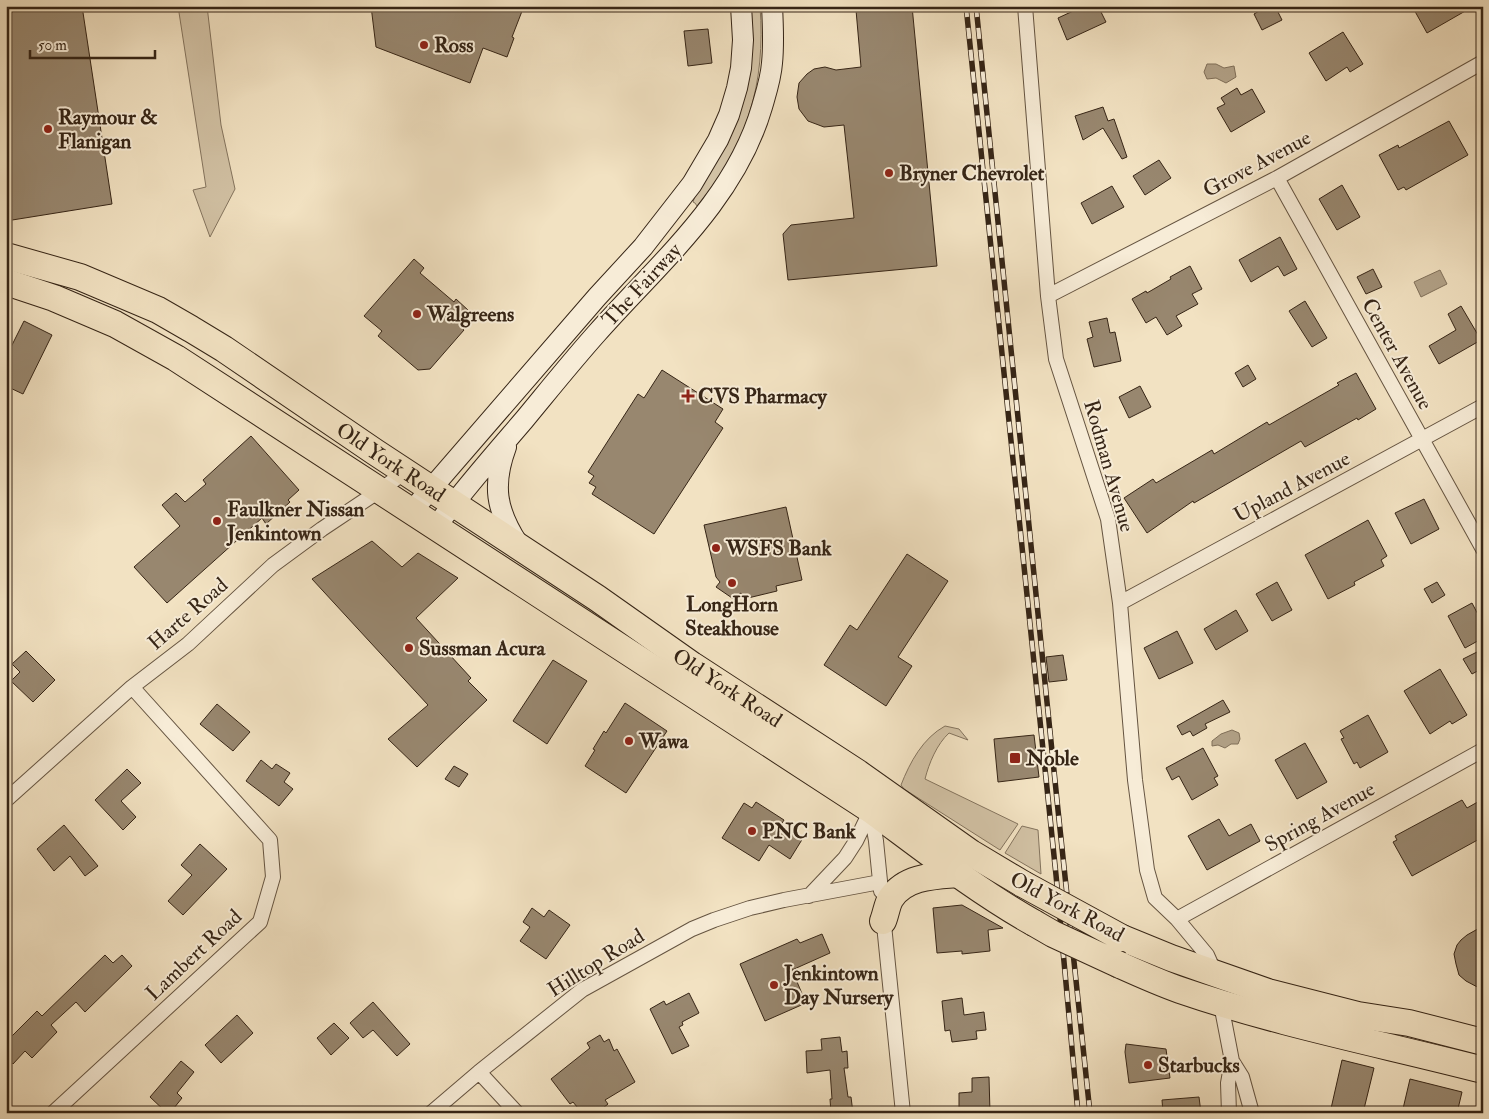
<svg xmlns="http://www.w3.org/2000/svg" width="1489" height="1119" viewBox="0 0 1489 1119" font-family="'IM FELL Double Pica',serif">
  <rect width="100%" height="100%" fill="#f2e2c2"/>
  <filter id="stains"><feTurbulence type="fractalNoise" baseFrequency=".004" numOctaves="4"/><feColorMatrix values="0 0 0 0 .2 0 0 0 0 .09 0 0 0 0 .02 0 0 0 .5 -.17"/></filter>
  <radialGradient id="worn" r=".72"><stop offset=".6" stop-color="#630" stop-opacity="0"/><stop offset="1" stop-color="#630" stop-opacity=".3"/></radialGradient>
  <!-- green -->
  <path fill="#d2c2a5" stroke="#84745e" d="M178,6H207L221,125L235,189L210,237L193,190L206,187Z
    M748,6H760C766,85 747,145 697,206L695,203L693,202L700,182L714,161Z
    M945,726L959,729L968,740L949,733C937,744 929,763 925,779L1018,824L1000,850L904,789L901,785C910,762 923,738 945,726Z
    M1022,826L1038,830L1041,874L1005,853Z"/>
  <!-- water -->
  <path fill="#b2a288" stroke="#80705a" d="M1207,64H1216L1224,68L1234,66L1236,77L1226,83L1216,78L1207,79L1204,72Z
    M1440,270L1447,284L1421,297L1414,282Z
    M1232,730L1239,733L1240,739L1238,744H1231L1225,748L1218,745L1212,746V741L1221,734Z"/>
  <!-- building -->
  <path fill="#98876f" stroke="#362516" d="M6,6H82L112,204L6,221Z
    M371,6H524L512,37L514,38L507,57L483,48L470,83L376,47Z
    M895,6H912L937,266L788,280L783,234L791,225L854,218L844,125L824,127L808,121L799,109L797,97L799,83L807,74L814,69L825,67L836,70L861,67L856,10Z
    M1084,6H1098L1106,22L1067,40L1058,18Z
    M1268,6H1275L1282,20L1262,30L1254,14Z
    M1412,6H1474L1427,33Z
    M708,29L712,63L688,66L684,31Z
    M1343,32L1363,64L1350,72L1347,67L1326,81L1309,53Z
    M1237,88L1241,95L1252,89L1265,112L1231,132L1217,108L1225,104L1221,98Z
    M1103,107L1108,121L1114,119L1127,157L1122,159L1103,128L1083,140L1075,116Z
    M1449,121L1468,155L1406,190L1404,187L1398,190L1379,155L1398,145L1399,148Z
    M1159,160L1171,178L1145,195L1133,176Z
    M1342,185L1360,217L1337,230L1319,199Z
    M1112,186L1124,207L1092,224L1081,203Z
    M1280,237L1297,269L1284,276L1278,266L1251,282L1239,260Z
    M414,259L424,268L420,273L454,302L456,299L468,310L466,313L470,316L461,327L464,330L430,369L418,370L378,336L382,331L364,316Z
    M1190,266L1202,289L1192,294L1198,304L1176,316L1182,326L1167,335L1156,317L1146,323L1132,299L1146,291L1147,293L1171,279L1170,277Z
    M1373,269L1382,287L1366,294L1357,277Z
    M1305,301L1327,338L1312,347L1289,311Z
    M1461,306L1481,340L1439,364L1429,346L1456,330L1448,314Z
    M1107,318L1110,333L1115,332L1121,361L1094,367L1087,339L1093,337L1089,322Z
    M24,321L52,335L23,394L6,386V357Z
    M1248,365L1256,379L1243,387L1235,373Z
    M662,370L723,409L715,422L723,428L654,534L592,494L596,487L589,483L594,476L588,472L638,394L644,398Z
    M1356,373L1376,409L1358,420L1357,418L1305,447L1301,441L1194,503L1193,501L1147,533L1124,498L1153,479L1156,483L1212,450L1214,454L1267,422L1269,425L1339,385L1337,383Z
    M1140,386L1151,407L1129,418L1119,397Z
    M251,436L299,490L288,500L290,502L266,524L262,518L167,603L134,567L180,526L162,505L176,493L185,502L206,484L203,480Z
    M1424,499L1439,529L1411,544L1395,513Z
    M786,507L802,580L776,586L777,591L748,598L740,593L735,600L716,587L720,582L716,577L704,525Z
    M1368,520L1387,556L1381,560L1384,566L1354,582L1355,585L1328,599L1305,555Z
    M372,541L402,567L418,553L458,578L416,618L471,678L468,681L487,700L417,767L388,739L428,705L312,579Z
    M907,554L948,581L898,657L912,666L886,706L824,665L850,625L857,630Z
    M1277,582L1292,610L1272,621L1256,594Z
    M1437,582L1445,595L1432,603L1424,589Z
    M1472,603L1483,624V638L1465,648L1448,616Z
    M1236,610L1248,631L1216,650L1204,629Z
    M1177,631L1193,663L1159,679L1144,648Z
    M26,651L55,680L33,702L11,681L20,672L12,664Z
    M1479,651L1483,658V668L1472,674L1463,659Z
    M1063,655L1067,680L1049,682L1046,657Z
    M553,660L587,681L547,744L513,721Z
    M1440,669L1467,715L1452,724L1450,721L1430,734L1404,691Z
    M1223,700L1230,712L1205,724L1207,728L1193,736L1190,731L1182,735L1177,726Z
    M625,703L667,731L626,793L585,766L595,750L593,749L604,731L606,733Z
    M217,704L250,732L233,751L200,724Z
    M1368,715L1388,752L1360,768L1357,762L1354,764L1341,739L1344,738L1340,731Z
    M1034,735L1039,777L998,782L994,739Z
    M1305,743L1327,782L1297,799L1275,760Z
    M1203,748L1218,776L1214,778L1218,785L1192,800L1179,776L1172,780L1166,768Z
    M261,760L272,769L276,764L290,773L284,782L293,789L279,806L246,781Z
    M454,766L468,774L459,787L445,779Z
    M127,769L141,783L121,801L136,817L123,830L95,800Z
    M1483,799V837L1412,876L1393,842L1397,840L1395,836L1462,800L1467,808Z
    M756,802L784,820L781,825L803,838L790,859L769,845L759,861L722,838L744,803L752,808Z
    M1219,819L1229,836L1251,824L1260,841L1207,870L1188,836Z
    M64,825L98,866L85,876L70,856L54,871L37,849Z
    M200,844L227,869L183,915L168,901L192,875L181,865Z
    M962,905L1003,928L988,930L990,951L962,954V951L937,953L933,908Z
    M532,908L544,917L549,910L570,925L546,959L520,941L530,927L523,922Z
    M1483,926V990L1466,981L1459,975L1456,964L1454,954L1457,945L1461,940L1467,935Z
    M822,934L830,953L792,970L806,1003L765,1021L740,964L797,939L800,943Z
    M105,955L113,963L122,955L132,966L85,1012L76,1002L51,1025L57,1032L32,1058L25,1051L13,1064L6,1057V1042L37,1011L42,1016Z
    M689,993L699,1013L682,1022L683,1025L679,1027L689,1046L672,1054L650,1009L664,1001L666,1005Z
    M962,998L964,1015L984,1012L986,1030L976,1031L977,1039L952,1042L950,1030L945,1031L942,1001Z
    M373,1002L410,1044L397,1056L373,1030L363,1038L350,1023Z
    M237,1015L253,1033L221,1063L205,1045Z
    M334,1023L349,1038L331,1055L317,1038Z
    M600,1035L604,1042L609,1039L614,1051L617,1049L635,1082L605,1100L608,1104L603,1108L606,1113H582L573,1102L570,1104L551,1079L590,1048L587,1043Z
    M840,1037L842,1052L847,1051L848,1068H844L848,1097H851L853,1113H831L830,1099H832L830,1070L807,1073L806,1051L822,1050L821,1039Z
    M1126,1044L1166,1049L1170,1078L1129,1083L1125,1052Z
    M1342,1060L1374,1068L1363,1113H1330Z
    M181,1061L194,1072L177,1093L182,1098L170,1113H167L150,1097Z
    M989,1077L990,1113H959V1093L972,1092V1078Z
    M1410,1079L1462,1092L1457,1113H1402Z
    M1199,1097L1201,1113H1163L1162,1100Z"/>
  <g fill="none" stroke-linecap="round" stroke-linejoin="round">
    <!-- street casing -->
    <g stroke="#655441" stroke-width="16">
      <path id="street" d="M1025,6L1048,296L1056,359L1108,519L1120,603L1135,780L1147,870L1155,898L1177,919L1207,955L1215,973
        M1277,178L1483,549
        M1048,296L1277,178L1483,62
        M1120,603L1483,406
        M6,800L132,687L188,644L273,565L322,529L379,491L405,472
        M871,811L876,841L881,891
        M809,896L845,858L856,841L871,810
        M883,915L903,1113
        M1177,919L1483,750
        M1220,999L1232,1061L1242,1077L1252,1113
        M479,1072L517,1113
        M53,1113L260,922L273,877L270,840L132,687
        M431,1113L479,1072L582,990L692,929L714,920L750,908L784,900L880,882
        M1229,1113L1228,1083L1232,1061"/>
    </g>
    <!-- secondary casing -->
    <g stroke="#362516" stroke-width="22">
      <path id="secondary" d="M506,447C492,485 496,510 518,544
        M411,512L597,297L643,247L692,184L718,140L729,115L737,88L741,68L743,40L741,6
        M435,528C463,490 494,455 524,420C548,391 572,361 597,333C659,263 735,200 762,107C766,93 771,78 772,63C774,44 773,25 772,6"/>
    </g>
    <!-- highway casing -->
    <g stroke="#362516" stroke-width="28">
      <g id="highway">
        <path id="s1" d="M6,256L80,277L158,310L191,329L224,349L375,452L597,598L692,665L858,773L971,853L1023,884"/>
        <path d="M6,282L54,298L115,324L176,358L871,810C924,849 977,891 1034,923"/>
        <path d="M883,921C886,914 887,904 891,898C906,876 934,876 959,874"/>
        <path d="M1122,938L1171,958L1268,992L1358,1015L1409,1023L1483,1042"/>
        <path d="M1120,965C1140,974 1160,983 1180,990C1279,1024 1382,1044 1483,1070"/>
      </g>
    </g>
    <!-- street -->
    <use href="#street" stroke="#f7ecd7" stroke-width="14"/>
    <!-- secondary -->
    <use href="#secondary" stroke="#f7ecd7" stroke-width="20"/>
    <!-- highway -->
    <use href="#highway" stroke="#f2e2c2" stroke-width="26"/>
    <!-- rail casing -->
    <g stroke="#362516" stroke-width="5.5">
      <path id="rail" d="M966,6L1056,875L1078,1113
        M976,6L1058,810L1090,1113"/>
    </g>
    <!-- rail -->
    <use href="#rail" stroke="#f7ecd7" stroke-width="4" stroke-dasharray="11" stroke-linecap="butt"/>
    <!-- highway-bridge casing -->
    <g stroke="#362516" stroke-width="28" stroke-linecap="butt">
      <path id="highway-bridge" d="M1023,884L1122,938
        M1034,923L1053,934L1120,965"/>
    </g>
    <!-- highway-bridge -->
    <use href="#highway-bridge" stroke="#f2e2c2" stroke-width="26"/>
  </g>
  <!-- markers -->
  <g fill="#8f2418" stroke="#f7ecd7" stroke-width="2">
    <circle cx="424" cy="45" r="5"/>
    <circle cx="48" cy="129" r="5"/>
    <circle cx="889" cy="173" r="5"/>
    <circle cx="417" cy="314" r="5"/>
    <path d="M685.5 388.5h5v5h5v5h-5v5h-5v-5h-5v-5h5z"/>
    <circle cx="217" cy="521" r="5"/>
    <circle cx="716" cy="548" r="5"/>
    <circle cx="732" cy="583" r="5"/>
    <circle cx="409" cy="648" r="5"/>
    <circle cx="629" cy="741" r="5"/>
    <rect x="1009" y="752" width="12" height="12" rx="2.5"/>
    <circle cx="752" cy="831" r="5"/>
    <circle cx="774" cy="985" r="5"/>
    <circle cx="1148" cy="1065" r="5"/>
  </g>
  <g text-anchor="middle" dominant-baseline="central" stroke-width="4" stroke-linejoin="round" paint-order="stroke">
    <!-- poi labels -->
    <g font-size="21" font-weight="bold" fill="#362516" stroke="#f7ecd7" text-anchor="start">
      <text x="434" y="45">Ross</text>
      <text x="58" y="117">Raymour &amp;<tspan x="58" dy="24">Flanigan</tspan></text>
      <text x="899" y="173">Bryner Chevrolet</text>
      <text x="427" y="314">Walgreens</text>
      <text x="698" y="396">CVS Pharmacy</text>
      <text x="227" y="509">Faulkner Nissan<tspan x="227" dy="24">Jenkintown</tspan></text>
      <text x="726" y="548">WSFS Bank</text>
      <text x="732" y="604" text-anchor="middle">LongHorn<tspan x="732" dy="24">Steakhouse</tspan></text>
      <text x="419" y="648">Sussman Acura</text>
      <text x="639" y="741">Wawa</text>
      <text x="1026" y="758">Noble</text>
      <text x="762" y="831">PNC Bank</text>
      <text x="784" y="973">Jenkintown<tspan x="784" dy="24">Day Nursery</tspan></text>
      <text x="1158" y="1065">Starbucks</text>
    </g>
    <!-- street labels -->
    <g font-size="21" fill="#362516" stroke="#f7ecd7">
      <text transform="translate(1257 164) rotate(-28)">Grove Avenue</text>
      <text transform="translate(642 285) rotate(-47)">The Fairway</text>
      <text transform="translate(1397 354) rotate(61)">Center Avenue</text>
      <text stroke="none"><textPath href="#s1" startOffset="440">Old York Road</textPath></text>
      <text transform="translate(1109 466) rotate(74)">Rodman Avenue</text>
      <text transform="translate(1292 487) rotate(-28)">Upland Avenue</text>
      <text transform="translate(188 614) rotate(-41)">Harte Road</text>
      <text stroke="none"><textPath href="#s1" startOffset="845">Old York Road</textPath></text>
      <text transform="translate(1320 817) rotate(-29)">Spring Avenue</text>
      <text transform="translate(1067 907) rotate(28)">Old York Road</text>
      <text transform="translate(194 955) rotate(-43)">Lambert Road</text>
      <text transform="translate(596 963) rotate(-32)">Hilltop Road</text>
    </g>
  </g>
  <!-- margin -->
  <rect width="1489" height="1119" fill="none" stroke="#f2e2c2" stroke-width="25"/>
  <rect x="8" y="8" width="1474" height="1104" fill="none" stroke="#362516" stroke-width="2.5"/>
  <rect x="12" y="12" width="1464" height="1094" fill="none" stroke="#362516"/>
  <!-- scale -->
  <path d="M30 50v8h125v-8" fill="none" stroke="#362516" stroke-width="2.5"/>
  <text x="38" y="50" font-size="15" fill="#362516" stroke="#f7ecd7" stroke-width="4" paint-order="stroke">50 m</text>
  <rect width="100%" height="100%" filter="url(#stains)"/>
  <rect width="100%" height="100%" fill="url(#worn)"/>
</svg>
